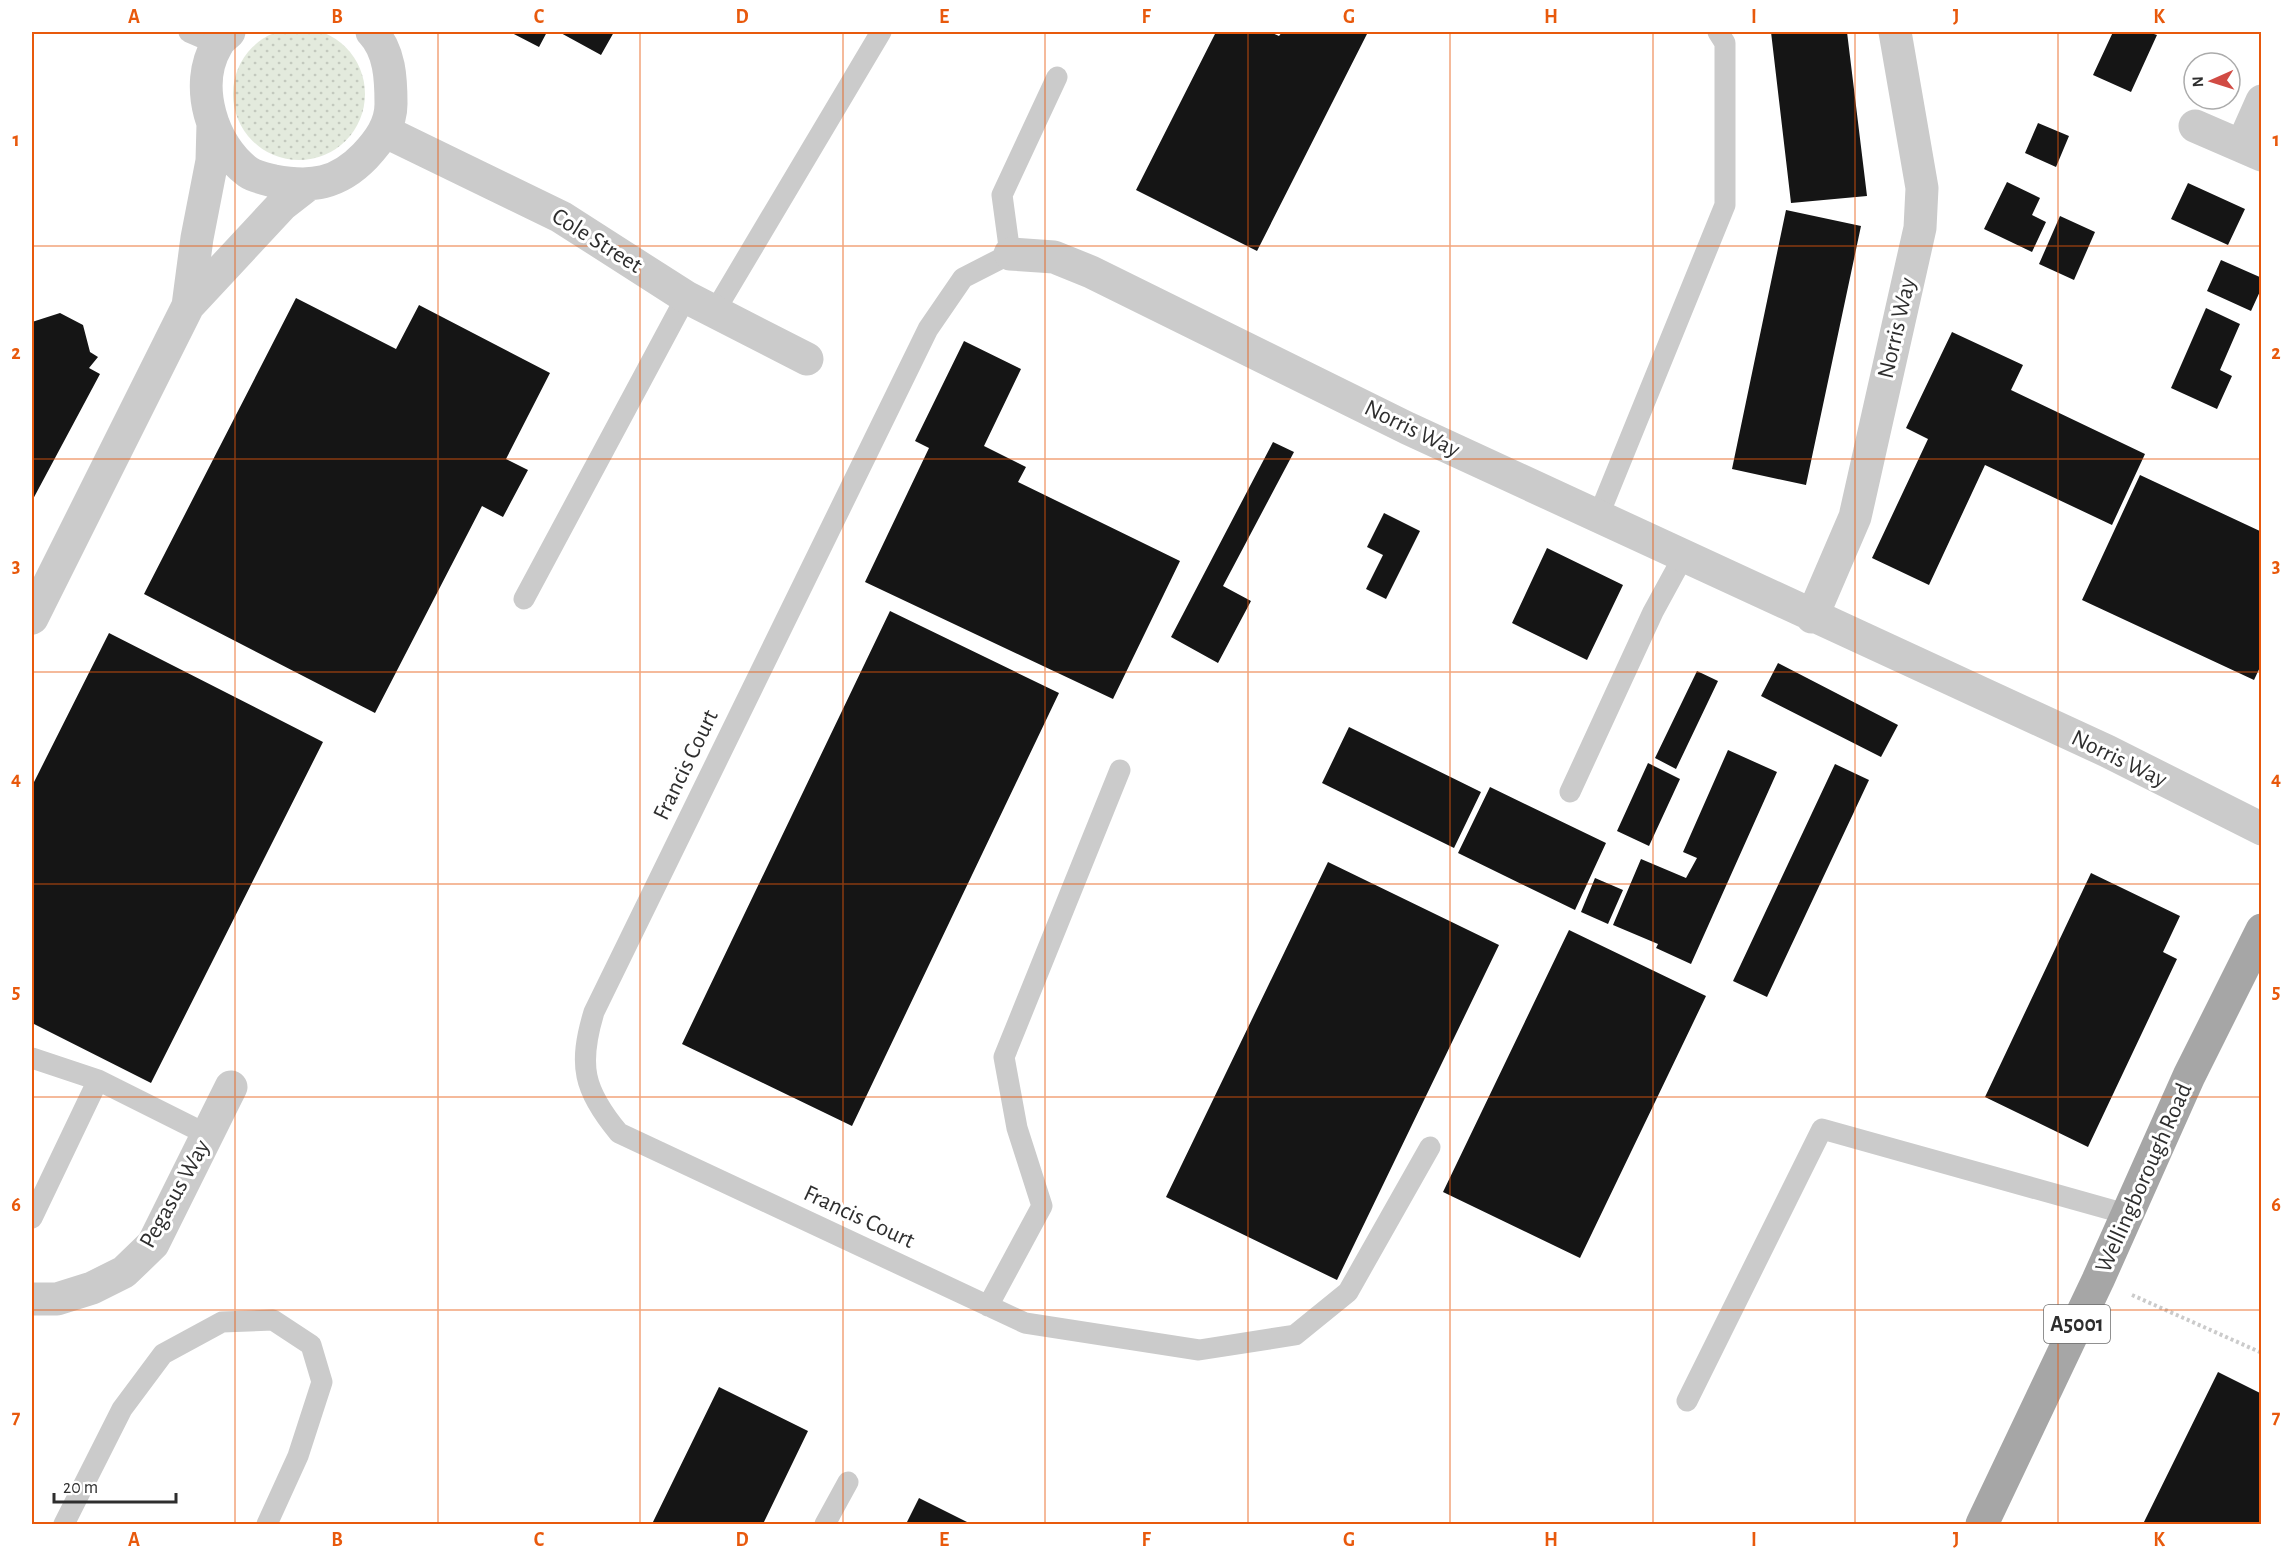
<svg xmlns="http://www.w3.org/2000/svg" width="2293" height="1556" viewBox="0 0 2293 1556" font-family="'Alegreya Sans',sans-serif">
  <defs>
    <pattern id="green-dots" width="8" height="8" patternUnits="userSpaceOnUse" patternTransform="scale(1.5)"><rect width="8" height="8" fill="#e3eadd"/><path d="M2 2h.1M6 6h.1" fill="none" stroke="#c3c9be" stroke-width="1.8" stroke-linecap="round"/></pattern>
  </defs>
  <rect width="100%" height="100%" fill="#fff"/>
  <!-- green -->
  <path fill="url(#green-dots)" d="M233 94a66 66 0 1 1 132 0a66 66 0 1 1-132 0Z"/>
  <!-- building -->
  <path fill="#151515" d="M510,32H547L539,47Z
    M559,32H614L601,55Z
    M1216,32H1270L1279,36L1282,32H1368L1257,251L1136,190Z
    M1771,32H1847L1867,196L1791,203Z
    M2113,32H2148L2157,35L2131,92L2093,75Z
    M2038,123L2069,136L2056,167L2025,153Z
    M2007,182L2040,198L2032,215L2046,222L2032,252L1984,229Z
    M2188,183L2245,209L2228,245L2171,219Z
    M1786,210L1861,226L1806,485L1732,469Z
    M2060,216L2095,232L2074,280L2039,264Z
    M2221,260L2262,278V287L2251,311L2207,291Z
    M296,298L396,349L419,305L550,373L506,459L528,470L503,517L482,506L375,713L144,594Z
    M2206,308L2240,324L2220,370L2232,376L2217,409L2171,388Z
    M60,313L83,325L90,352L98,357L89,368L100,374L32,501V322Z
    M1952,332L2023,365L2011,390L2145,454L2112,525L1985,465L1929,585L1872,558L1928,439L1906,428Z
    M964,341L1021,369L984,446L1026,467L1018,482L1180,561L1113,699L865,582L929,448L915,441Z
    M1273,442L1294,452L1223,586L1251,601L1218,663L1171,637Z
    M2140,475L2262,532V663L2254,680L2082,600Z
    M1384,513L1420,531L1386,599L1366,589L1383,555L1367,547Z
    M1547,548L1623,585L1587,660L1512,623Z
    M890,611L1059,693L852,1126L682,1044Z
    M109,633L323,742L151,1083L32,1023V786Z
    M1778,663L1898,725L1881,757L1761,696Z
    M1697,671L1718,681L1676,769L1655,758Z
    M1349,727L1481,792L1454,848L1322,783Z
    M1728,750L1777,772L1691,964L1656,948L1658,944L1613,925L1641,859L1686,878L1697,858L1683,852Z
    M1648,763L1680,779L1649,846L1617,831Z
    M1835,764L1869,780L1767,997L1733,981Z
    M1490,787L1606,843L1575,910L1458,853Z
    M1328,862L1499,945L1337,1280L1166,1197Z
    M2091,873L2180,916L2163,952L2177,959L2088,1147L1985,1097Z
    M1595,878L1623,890L1608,924L1581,912Z
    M1569,930L1706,996L1580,1258L1443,1192Z
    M2218,1372L2262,1394V1524H2143Z
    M719,1387L808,1431L763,1524H652Z
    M919,1498L971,1524H906Z"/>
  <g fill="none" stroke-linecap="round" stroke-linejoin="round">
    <!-- path -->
    <path stroke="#cbcbcb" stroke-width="4" stroke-dasharray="3 3" stroke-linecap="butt" d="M2132,1295L2262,1353"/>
    <!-- service -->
    <path stroke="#cbcbcb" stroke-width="21" d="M189,32L217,44
      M1057,77L1002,195L1010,254L963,278L928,329L594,1012C578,1065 583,1090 619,1133L1025,1323L1199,1350L1295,1335L1348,1292L1430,1147
      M715,311L881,32
      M1598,517L1725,205V43L1718,32
      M524,599L686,297
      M1570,792L1653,612L1683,557
      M32,1058L98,1080L208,1135
      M32,1218L98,1080
      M988,1306L1042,1206L1017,1128L1004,1057L1120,770
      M1687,1401L1822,1129L2126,1214
      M64,1524L122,1409L163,1354L222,1322L273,1320L311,1345L322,1382L298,1456L267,1524
      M825,1524L848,1482"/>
    <!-- minor -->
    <path stroke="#cbcbcb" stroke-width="33" d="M229,32C225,36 219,40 217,45C193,85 212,146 248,172C255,177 266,179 274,181C312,188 338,184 365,156C379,141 391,125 391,104C391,79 390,51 372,32
      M2195,126L2262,155
      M384,131L561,217L686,297L807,359
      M2242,146L2262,101
      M1010,254L1054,257L1091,272L1407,428L2107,751L2262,829
      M188,306L197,238L212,161L213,124
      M1812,617L1855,517L1920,228L1922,188L1895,32
      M32,618L188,306L282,205L309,184
      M32,1299H57L92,1288L124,1272L153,1244L231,1087"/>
    <!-- primary -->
    <path stroke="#a6a6a6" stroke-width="33" d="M1982,1524L2098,1280L2189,1076L2262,930"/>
  </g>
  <!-- grid -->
  <path fill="none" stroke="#e8590c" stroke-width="1.5" stroke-opacity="0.55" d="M235,32V1524M438,32V1524M640,32V1524M843,32V1524M1045,32V1524M1248,32V1524M1450,32V1524M1653,32V1524M1855,32V1524M2058,32V1524M32,246H2262M32,459H2262M32,672H2262M32,884H2262M32,1097H2262M32,1310H2262"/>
  <g text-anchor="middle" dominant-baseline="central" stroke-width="6" stroke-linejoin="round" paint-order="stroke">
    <!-- shield labels -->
    <rect fill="#fff" stroke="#6d6d6d" stroke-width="1.5" x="2044" y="1305" width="66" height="38" rx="4.5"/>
    <g font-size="22" font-weight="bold" fill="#2e2e2e">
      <text x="2077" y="1324">A5001</text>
    </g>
    <!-- street labels -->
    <g font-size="24" fill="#2e2e2e" stroke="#fff">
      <text transform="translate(597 241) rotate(32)">Cole Street</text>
      <text transform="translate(1897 328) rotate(-77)">Norris Way</text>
      <text transform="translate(1412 429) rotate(26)">Norris Way</text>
      <text transform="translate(2119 759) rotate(26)">Norris Way</text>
      <text transform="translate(686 765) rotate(-64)">Francis Court</text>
      <text transform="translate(2144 1178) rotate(-66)">Wellingborough Road</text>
      <text transform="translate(175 1194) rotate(-61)">Pegasus Way</text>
      <text transform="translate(859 1217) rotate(25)">Francis Court</text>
    </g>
  </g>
  <!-- border -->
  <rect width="2293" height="1556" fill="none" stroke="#ffffff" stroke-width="66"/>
  <!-- north arrow -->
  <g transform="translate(2212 81) rotate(267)"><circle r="28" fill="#ffffff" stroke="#ababab" stroke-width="1.5"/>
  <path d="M0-4.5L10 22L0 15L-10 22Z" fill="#d14b44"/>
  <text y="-9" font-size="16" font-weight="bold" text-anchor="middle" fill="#2e2e2e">N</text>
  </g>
  <!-- scale -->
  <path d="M54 1493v9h122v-9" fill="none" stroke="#2e2e2e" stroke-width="3"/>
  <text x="63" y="1493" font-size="18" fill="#2e2e2e" stroke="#ffffff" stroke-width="4.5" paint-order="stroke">20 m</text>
  <rect x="33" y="33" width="2227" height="1490" fill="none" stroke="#e8590c" stroke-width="2"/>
  <g font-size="20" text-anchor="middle" font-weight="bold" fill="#e8590c">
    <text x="134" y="23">A</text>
    <text x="337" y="23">B</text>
    <text x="539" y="23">C</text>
    <text x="742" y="23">D</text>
    <text x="944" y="23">E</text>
    <text x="1146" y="23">F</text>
    <text x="1349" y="23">G</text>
    <text x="1551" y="23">H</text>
    <text x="1754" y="23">I</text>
    <text x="1956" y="23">J</text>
    <text x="2159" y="23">K</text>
    <text x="16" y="146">1</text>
    <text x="2276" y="146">1</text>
    <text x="16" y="359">2</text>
    <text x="2276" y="359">2</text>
    <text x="16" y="572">3</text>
    <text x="2276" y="572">3</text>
    <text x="16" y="785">4</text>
    <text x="2276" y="785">4</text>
    <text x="16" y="998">5</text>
    <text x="2276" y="998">5</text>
    <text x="16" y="1211">6</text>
    <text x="2276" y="1211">6</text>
    <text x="16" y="1423">7</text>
    <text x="2276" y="1423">7</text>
    <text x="134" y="1546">A</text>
    <text x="337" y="1546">B</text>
    <text x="539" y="1546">C</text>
    <text x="742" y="1546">D</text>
    <text x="944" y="1546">E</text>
    <text x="1146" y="1546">F</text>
    <text x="1349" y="1546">G</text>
    <text x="1551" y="1546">H</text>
    <text x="1754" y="1546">I</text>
    <text x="1956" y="1546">J</text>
    <text x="2159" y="1546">K</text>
  </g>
</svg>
